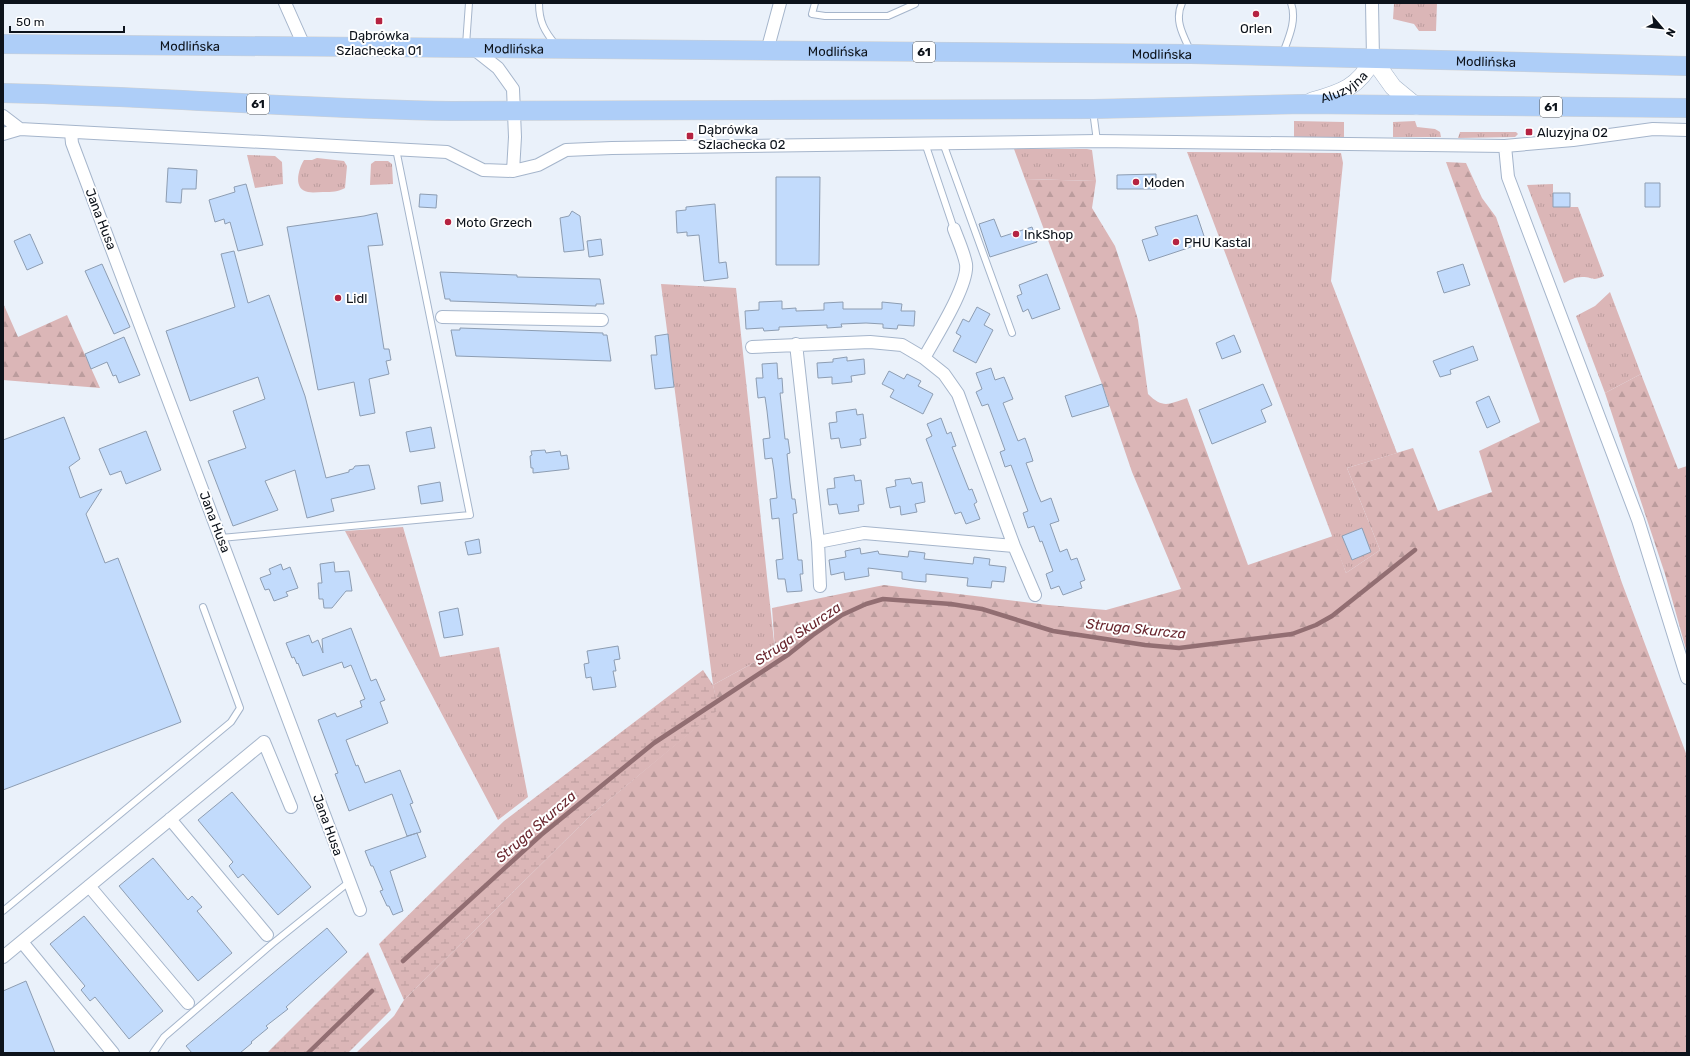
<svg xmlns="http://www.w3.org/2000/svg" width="1690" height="1056" viewBox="0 0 1690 1056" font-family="Rubik,sans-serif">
  <defs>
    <pattern id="grass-tufts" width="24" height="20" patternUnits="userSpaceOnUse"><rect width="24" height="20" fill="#dbb6b7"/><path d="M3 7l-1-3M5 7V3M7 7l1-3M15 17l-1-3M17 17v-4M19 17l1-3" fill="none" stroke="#bb9c9d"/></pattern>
    <pattern id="forest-firs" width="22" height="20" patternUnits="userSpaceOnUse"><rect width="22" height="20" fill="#dbb6b7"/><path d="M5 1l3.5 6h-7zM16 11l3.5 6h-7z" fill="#bb9c9d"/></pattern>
    <pattern id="wetland-marsh" width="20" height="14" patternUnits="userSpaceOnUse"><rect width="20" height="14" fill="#dbb6b7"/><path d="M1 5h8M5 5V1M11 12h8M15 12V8" fill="none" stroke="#bb9c9d"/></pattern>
  </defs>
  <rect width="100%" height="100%" fill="#eaf1fa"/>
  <!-- grass -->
  <path fill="url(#grass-tufts)" d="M1396,3H1437L1436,31H1419L1414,24L1393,19L1394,4Z
    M1294,121L1344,122V137H1294Z
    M1415,121L1417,127L1435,129L1440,132L1441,137H1393V122Z
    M1460,132H1516L1518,134L1515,137L1458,138Z
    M1014,149H1087L1092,150L1096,181L1025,179Z
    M1187,152L1341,153L1343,163L1331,281L1397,453L1347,468L1380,550L1346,573Z
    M247,155L275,156L282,162L283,184L255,188Z
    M317,158L344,161L347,166L345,188C338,192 332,192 323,192C318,192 313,193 308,192C292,189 299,168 304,160H312Z
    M375,161H388L392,164L393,184L370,185L371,164Z
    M1553,184V207H1578L1604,276C1591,282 1594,277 1582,277C1575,277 1570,280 1564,283L1527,185Z
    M661,284L736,288L775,651L713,685Z
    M1610,292L1641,374L1605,393L1576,316L1595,306Z
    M403,527L440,657L499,647L528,797L498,820L345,531Z"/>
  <!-- forest -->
  <path fill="url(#forest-firs)" d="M1446,162L1466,163L1482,198L1496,217L1622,583L1687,756V1053H356L394,1016L404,1000L591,815L718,709L713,685L775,651L772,608L884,585L1048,605L1106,610L1181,589L1132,472L1102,384L1025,179L1096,181L1092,208L1115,246L1127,282L1138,320L1148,394C1163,409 1169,404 1187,398L1248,565L1333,536L1346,573L1380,550L1347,468L1413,448L1438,511L1492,492L1479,451L1540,422Z
    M3,303L18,337L67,315L100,388L3,380Z
    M1641,374L1678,469L1687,466V653L1665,574L1605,393Z"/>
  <!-- wetland -->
  <path fill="url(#wetland-marsh)" d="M703,670L713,685L719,709L591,815L404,1000L379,944L504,821Z
    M368,952L391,1010L348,1053H267Z"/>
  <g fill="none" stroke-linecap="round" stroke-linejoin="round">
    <!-- stream -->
    <path stroke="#926e72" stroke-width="4.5" d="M403,961L541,835L654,743L789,654L813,635L842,615L866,604L883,599L951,604L982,609L1053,631L1145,645L1179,648L1292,634L1316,625L1332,616L1415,550
      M308,1053L372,991"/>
  </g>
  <!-- building -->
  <path fill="#c2dbfc" stroke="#8d9db2" d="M168,168L197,170L196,189H182L181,203L166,202Z
    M1156,174V189H1117V175Z
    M776,177H820L819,265H776Z
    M1645,183H1660V207H1645Z
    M246,184L263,245L238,251L230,222L225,224L224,219L215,222L209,200L235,192L234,187Z
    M1553,193H1570V207H1553Z
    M420,194L437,195L436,208L419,207Z
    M715,204L719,263L726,262L728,278L704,281L699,235L687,236V232L677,233L676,211L686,210V207Z
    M572,211L580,216L584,250L564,252L560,218L569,216Z
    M377,213L383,245L368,246L384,349H389L391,360L386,361L389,374L369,379L375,413L360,416L354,382L318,390L287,227L364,216Z
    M1197,215L1206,242L1149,261L1142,240L1158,235L1155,227Z
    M994,219L1001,237L1032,227L1037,242L990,257L979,224Z
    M30,234L43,263L27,270L14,241Z
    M601,239L603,255L589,257L587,241Z
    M234,251L248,303L269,295L305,396L326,478L349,472V470L353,469L355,466L369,465L375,489L331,499L334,511L307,518L295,470L265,481L278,510L233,526L208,461L246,448L233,411L265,399L258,377L190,401L166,331L235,307L221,254Z
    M102,264L130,327L114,334L85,271Z
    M1463,264L1470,285L1444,293L1437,272Z
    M440,272L517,275V277L600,279L604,304H596V306L450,301V299H445Z
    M1047,274L1060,309L1032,319L1028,309L1023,312L1017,296L1022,294L1019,285Z
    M782,301V309L796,308V311L824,310V303L843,302V309H882V302L902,304L901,311H915L914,326L898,325L897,329L883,328V324L866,323L841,324L842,327L827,328V325L779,327V330L764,331L763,328L746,329L745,311L759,310V302Z
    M977,307L990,314L984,325L993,330L976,363L953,351L961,336L956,333L963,319L969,322Z
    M460,328L603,333V335H607L611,361L456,356L451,330H460Z
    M668,334L674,387L655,389L651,355H657L655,336Z
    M1234,335L1241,352L1222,359L1216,343Z
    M124,337L140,375L119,383L116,375L113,376L107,362L91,369L85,354Z
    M1473,346L1478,360L1450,370L1451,374L1440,377L1433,361Z
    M847,357V361L864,359L865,374L851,376L852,382L832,384V377L818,378L817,363L833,362V359Z
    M777,363L778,379L782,378L783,393H780L785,439H788L790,453L787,454L790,483L792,499H795L797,513L793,514L798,560H802L803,574H800L802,591L787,592L785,579H778L776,560L783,559L779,518L772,519L770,499L777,498L774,471L772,458L765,459L763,439L770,438L767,411L765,397L758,398L756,378H763L762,364Z
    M991,368L995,380L1004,377L1013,399L1003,403L1018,441L1025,438L1029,449L1033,461L1026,463L1036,490L1041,502L1051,498L1059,521L1050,524L1060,552L1067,549L1071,560L1077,558L1085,580L1080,582L1082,588L1063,595L1059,586L1051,589L1046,574L1053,571L1042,541L1040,542L1034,526L1028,528L1023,513L1028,511L1017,481L1011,465L1005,467L1000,452L1005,450L994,420L988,404L982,406L976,392L982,389L976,373Z
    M889,371L904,379L907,374L921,381L918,386L933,394L923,414L890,397L894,390L882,384Z
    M1102,384L1109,406L1072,417L1065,396Z
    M1263,384L1272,405L1261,410L1266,422L1212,444L1199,410Z
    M1489,396L1500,422L1487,428L1476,402Z
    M856,409L857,415L863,414L866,438L860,439L861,445L841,448L839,438L831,439L829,423L837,422L836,412Z
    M64,417L80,459L69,467L80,498L102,489L86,514L105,563L118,558L181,722L3,790V440Z
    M941,418L947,434L951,432L956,446L952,447L969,490L972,489L977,502L974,504L980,519L966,524L961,512L955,514L926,439L932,436L927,424Z
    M431,427L435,448L410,452L406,432Z
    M146,431L161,470L126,484L121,471L110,475L99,449Z
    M545,450L546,453L560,451L561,456L567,455L569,469L533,473V468H531L530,456L532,455L531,451Z
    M854,475L855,481L861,480L864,504L858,505L859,511L839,514L837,504L829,505L827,489L835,488L834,478Z
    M910,478L912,484L922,482L925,502L915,504L917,512L901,515L900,506L890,508L886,488L896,486L895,480Z
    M440,482L443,501L421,504L418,486Z
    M1362,528L1371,552L1352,560L1342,536Z
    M479,539L481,553L468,555L465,542Z
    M860,548L861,554L878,551L879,554L908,557L909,551L925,553L924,559L973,564L974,557L990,559L989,565L1006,567L1004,582L992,581L991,588L967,586L968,578L926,574V582L914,581L902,579V572L868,568L869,576L845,580L844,572L831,575L829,560L846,557L845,551Z
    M334,562L335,572L349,571L352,591H346L332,608H324L323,599H319L318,583H322L320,564Z
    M281,564L283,570L290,567L298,588L286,592L288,596L274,601L269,589L265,590L260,578L271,574L269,569Z
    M458,608L463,635L444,638L439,612Z
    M351,628L371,681L376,679L385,700L380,702L388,723L346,740L356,766L358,765L365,783L400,770L413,803L410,804L421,832L407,836L392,794L349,811L335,774L338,773L318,720L335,713L337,717L362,707L360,701L365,699L351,665L344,668L342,662L303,676L298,663L297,664L294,657L292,658L286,643L309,635L312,643L318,640L323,653L322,639Z
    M618,646L620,659L614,660L616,671H613L616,687L593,690L591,677L586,678L584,664L589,663L587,651Z
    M232,792L311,887L278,915L243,874L238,878L229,866L233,862L198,820Z
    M417,833L426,857L390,871L403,911L393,915L389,906H387L380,891L383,890L373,866H371L365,851Z
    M153,858L188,900L192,896L202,907L197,911L232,953L198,981L119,886Z
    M84,916L163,1011L129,1039L95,997L90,1001L81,990L85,986L50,944Z
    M327,928L347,952L286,1007L288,1009L266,1026L268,1028L251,1042L252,1043L240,1053H192L186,1046Z
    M26,981L51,1043L55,1053H3V991Z"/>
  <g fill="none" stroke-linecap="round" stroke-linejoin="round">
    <!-- lane casing -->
    <g stroke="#a5b5cb" stroke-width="8">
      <path id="lane" d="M539,3C539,21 544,31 556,45
        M815,3L812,14L825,16H888L915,4
        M1182,3C1174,20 1183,35 1190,50
        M466,45L469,3
        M1283,53C1289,37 1297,20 1291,3
        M1093,111L1097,141
        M925,143L954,229
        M943,143L1012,333
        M221,538L470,515L396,149
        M3,911L231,722L240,708L203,607
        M153,1053L164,1037L272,944L349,882"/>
    </g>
    <!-- street casing -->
    <g stroke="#a5b5cb" stroke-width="14">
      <path id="street" d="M285,3L305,48
        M1372,3L1373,59
        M474,49L498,68L513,89L515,137L513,171
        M767,51L780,3
        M3,116L20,129
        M71,133L72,143L360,910
        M3,134L20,129L447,152L483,170L513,171L538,165L566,150L612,148L1097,141L1505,146L1573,140L1653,129L1687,130
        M1505,146L1508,177L1638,520L1687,678
        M442,317L602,320
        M796,344L818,542L820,586
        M752,347L870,342L902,345L924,358L944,374L958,394L1014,546L1035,595
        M924,358C935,338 969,285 966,264C964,253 958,240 954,229
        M818,542L864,533L1014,546
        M170,819L267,935
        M89,886L188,1003
        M22,942L113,1053
        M3,957L264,742L291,807"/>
    </g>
    <!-- secondary casing -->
    <g stroke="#a5b5cb" stroke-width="18">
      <g id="secondary">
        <path d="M1373,59L1393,87L1416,106"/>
        <path id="s1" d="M1312,101C1341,93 1359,87 1373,59"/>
      </g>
    </g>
    <!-- primary casing -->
    <g stroke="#cfd0d1" stroke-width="20">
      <g id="primary">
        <path id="s2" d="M3,44L1191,54L1687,66"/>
        <path d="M3,93C153,96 302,109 452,111L1093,109L1304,104L1687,108"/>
      </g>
    </g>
    <!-- lane -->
    <use href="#lane" stroke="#fff" stroke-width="6"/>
    <!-- street -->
    <use href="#street" stroke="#fff" stroke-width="12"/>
    <!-- secondary -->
    <use href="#secondary" stroke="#fff" stroke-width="17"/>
    <!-- primary -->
    <use href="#primary" stroke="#aecef8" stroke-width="19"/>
  </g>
  <!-- markers -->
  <g fill="#b52341" stroke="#fff" stroke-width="1.5">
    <circle cx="1256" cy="14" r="4"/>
    <rect x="375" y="17" width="8" height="8" rx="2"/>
    <rect x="1525" y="128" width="8" height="8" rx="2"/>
    <rect x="686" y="132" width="8" height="8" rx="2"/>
    <circle cx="1136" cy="182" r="4"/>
    <circle cx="448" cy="222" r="4"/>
    <circle cx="1016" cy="234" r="4"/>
    <circle cx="1176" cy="242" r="4"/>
    <circle cx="338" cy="298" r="4"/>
  </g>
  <g text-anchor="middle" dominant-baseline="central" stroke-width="4" stroke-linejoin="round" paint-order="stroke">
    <!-- shield labels -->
    <g fill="#fff" stroke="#565a5f" stroke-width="1">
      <rect x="913" y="42" width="22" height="20" rx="3"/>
      <rect x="247" y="94" width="22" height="20" rx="3"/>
      <rect x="1540" y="97" width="22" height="20" rx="3"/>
    </g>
    <g font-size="12" font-weight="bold" fill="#0d131b">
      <text x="924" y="52">61</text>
      <text x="258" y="104">61</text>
      <text x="1551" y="107">61</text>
    </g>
    <!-- poi labels -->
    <g font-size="13" fill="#0d131b" stroke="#fff" text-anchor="start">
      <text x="1256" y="28" text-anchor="middle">Orlen</text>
      <text x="379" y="35" text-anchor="middle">Dąbrówka<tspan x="379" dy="15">Szlachecka 01</tspan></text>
      <text x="698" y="129">Dąbrówka<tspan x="698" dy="15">Szlachecka 02</tspan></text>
      <text x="1537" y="132">Aluzyjna 02</text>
      <text x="1144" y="182">Moden</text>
      <text x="456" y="222">Moto Grzech</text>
      <text x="1024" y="234">InkShop</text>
      <text x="1184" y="242">PHU Kastal</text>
      <text x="346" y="298">Lidl</text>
    </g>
    <!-- street labels -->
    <g font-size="13" fill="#0d131b" stroke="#fff">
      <text stroke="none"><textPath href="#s2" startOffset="187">Modlińska</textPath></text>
      <text stroke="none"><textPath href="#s2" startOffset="511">Modlińska</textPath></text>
      <text stroke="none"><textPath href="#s2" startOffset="835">Modlińska</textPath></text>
      <text stroke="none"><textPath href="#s2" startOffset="1159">Modlińska</textPath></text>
      <text stroke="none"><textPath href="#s2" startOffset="1483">Modlińska</textPath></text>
      <text stroke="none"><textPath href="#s1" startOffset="35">Aluzyjna</textPath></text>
      <text transform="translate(101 219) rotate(69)">Jana Husa</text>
      <text transform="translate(215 522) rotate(69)">Jana Husa</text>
      <text transform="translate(328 825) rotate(70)">Jana Husa</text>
    </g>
    <!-- water labels -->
    <g font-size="14" font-style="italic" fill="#69262e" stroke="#fff">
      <text transform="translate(1136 629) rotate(6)">Struga Skurcza</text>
      <text transform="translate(798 634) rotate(-34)">Struga Skurcza</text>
      <text transform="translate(536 827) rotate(-41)">Struga Skurcza</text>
    </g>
  </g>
  <!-- border -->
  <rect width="1690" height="1056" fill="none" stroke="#0d131b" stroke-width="8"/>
  <!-- north arrow -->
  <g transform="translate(1662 28) rotate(118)" stroke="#ffffff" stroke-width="3" paint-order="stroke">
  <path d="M0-3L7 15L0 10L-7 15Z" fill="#0d131b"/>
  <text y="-6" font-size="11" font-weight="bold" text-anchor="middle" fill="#0d131b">N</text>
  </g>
  <!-- scale -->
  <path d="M10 26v6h114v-6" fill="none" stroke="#0d131b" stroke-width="2"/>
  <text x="16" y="26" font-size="12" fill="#0d131b" stroke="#ffffff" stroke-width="3" paint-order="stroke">50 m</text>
</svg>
